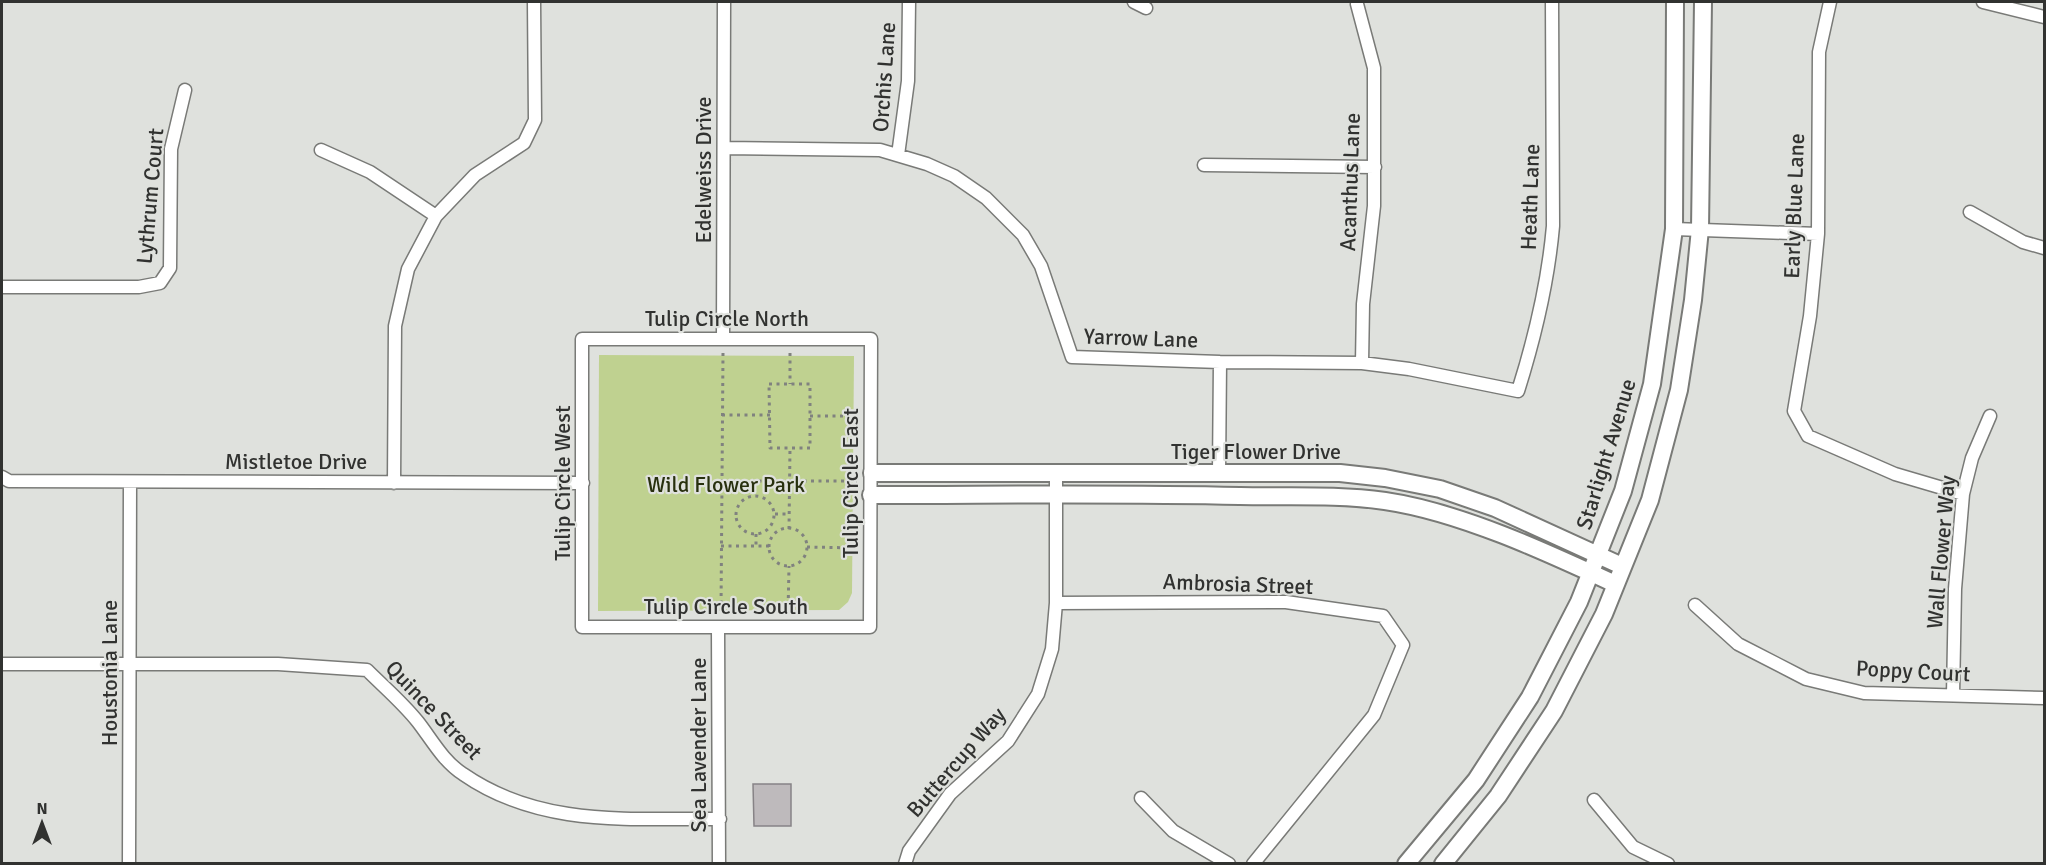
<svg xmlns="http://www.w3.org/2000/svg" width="2046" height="865" viewBox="0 0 2046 865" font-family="Signika,sans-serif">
  <rect width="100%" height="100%" fill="#dfe1dd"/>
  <!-- green -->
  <path fill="#bfd190" d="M599,355L854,356L852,593L848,602L839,610L598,611Z"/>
  <!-- building -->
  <path fill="#bebabc" stroke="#878386" stroke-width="1.5" d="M753,784H791V826H754Z"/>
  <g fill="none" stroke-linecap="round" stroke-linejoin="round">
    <!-- minor casing -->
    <g stroke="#797a77" stroke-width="15">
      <path id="minor" d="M1134,2L1146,8
        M1830,2L1819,52L1818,234L1810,316L1794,411L1808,436L1895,474L1963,494
        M1983,2L2044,17
        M1357,4L1374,68V206L1363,304L1362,363
        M724,148L880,150L927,164L954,176L986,198L1023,235L1041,266L1072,357L1220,362L1362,363L1409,369L1518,391C1535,337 1548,283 1553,226L1552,2
        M321,150L370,172L436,216
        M898,155L908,81L909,2
        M1204,165L1375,167
        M1970,212L2023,242L2044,248
        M1674,229L1818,234
        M2,287H139L160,283L170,268L171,149L185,90
        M582,339H871L870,627H582Z
        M723,339L724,2
        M1219,472L1220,362
        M2,477L9,481L583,483
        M394,483L395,326L408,269L436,216L475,175L524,143L535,120L534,2
        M1056,603L1286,602L1383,616L1403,645L1374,715L1253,864
        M1695,605L1738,644L1806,679L1864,693L2044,698
        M718,627L719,864
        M2,664H278L367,670C384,687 403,703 418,722C432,740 443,761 463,774C541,828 630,818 720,819
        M1953,695L1955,589L1963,494L1972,458L1990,416
        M1141,798L1173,831L1229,864
        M1594,800L1633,847L1668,864
        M129,864L130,482
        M905,864L909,851L950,794L1008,741L1038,694L1052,649L1056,603V474"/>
    </g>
    <!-- tertiary casing -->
    <g stroke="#797a77" stroke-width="20">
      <path id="tertiary" d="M872,473H1340L1385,478L1440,489L1495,508L1622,566
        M871,495C994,495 1117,493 1240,496C1288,497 1337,494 1385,501C1460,512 1546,552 1615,584
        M1406,864L1476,780L1530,697L1579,602L1623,491L1652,384L1674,229L1675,2
        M1443,864L1498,796L1554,711L1604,614L1650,500L1679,390L1693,300L1700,229L1703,2"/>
    </g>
    <!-- path -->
    <path stroke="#80827f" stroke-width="3" stroke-dasharray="3 4.5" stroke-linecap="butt" d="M790,353V384
      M769,384H810V448H770Z
      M722,415H770
      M810,416H854
      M721,481H857
      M736 515a19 19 0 1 1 38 0a19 19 0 1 1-38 0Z
      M775,514H790
      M769 547a19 19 0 1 1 38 0a19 19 0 1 1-38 0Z
      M789,529L790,448
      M756,534V546
      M721,546H770
      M807,547L859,548
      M721,611L723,353
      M788,613L789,566"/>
    <!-- minor -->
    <use href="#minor" stroke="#fff" stroke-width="12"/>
    <!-- tertiary -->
    <use href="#tertiary" stroke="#fff" stroke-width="16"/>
  </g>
  <g text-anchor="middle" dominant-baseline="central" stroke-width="4.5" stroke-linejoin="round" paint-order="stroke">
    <!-- street labels -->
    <g font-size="22" fill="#313230" stroke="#dfe1dd">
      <text transform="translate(884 77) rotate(-86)">Orchis Lane</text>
      <text transform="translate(703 170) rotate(-90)">Edelweiss Drive</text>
      <text transform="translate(1350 182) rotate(-88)">Acanthus Lane</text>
      <text transform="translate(150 196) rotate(-85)">Lythrum Court</text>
      <text transform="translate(1530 197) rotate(-88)">Heath Lane</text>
      <text transform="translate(1794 206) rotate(-88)">Early Blue Lane</text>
      <text x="727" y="318">Tulip Circle North</text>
      <text transform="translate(1141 338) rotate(2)">Yarrow Lane</text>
      <text x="1256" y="451">Tiger Flower Drive</text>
      <text transform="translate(1606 454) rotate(-73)">Starlight Avenue</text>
      <text x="296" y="461">Mistletoe Drive</text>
      <text transform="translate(562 483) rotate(-90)">Tulip Circle West</text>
      <text transform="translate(850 483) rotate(-90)">Tulip Circle East</text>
      <text transform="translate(1941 552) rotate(-85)">Wall Flower Way</text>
      <text transform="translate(1238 584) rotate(2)">Ambrosia Street</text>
      <text x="726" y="606">Tulip Circle South</text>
      <text transform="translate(1913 671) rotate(3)">Poppy Court</text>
      <text transform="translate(109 673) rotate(-90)">Houstonia Lane</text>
      <text transform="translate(434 710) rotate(46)">Quince Street</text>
      <text transform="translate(698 745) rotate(-90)">Sea Lavender Lane</text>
      <text transform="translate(956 762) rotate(-49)">Buttercup Way</text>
    </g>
    <!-- park labels -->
    <g font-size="22" fill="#28300e" stroke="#dfe1dd">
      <text x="726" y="484">Wild Flower Park</text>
    </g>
  </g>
  <!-- border -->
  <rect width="2046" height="865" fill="none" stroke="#313230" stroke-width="6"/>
  <!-- north arrow -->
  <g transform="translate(42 823)" stroke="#dfe1dd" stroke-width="4.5" paint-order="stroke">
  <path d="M0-4.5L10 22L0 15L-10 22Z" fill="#313230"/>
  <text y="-9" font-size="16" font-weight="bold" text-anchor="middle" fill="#313230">N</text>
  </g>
</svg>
